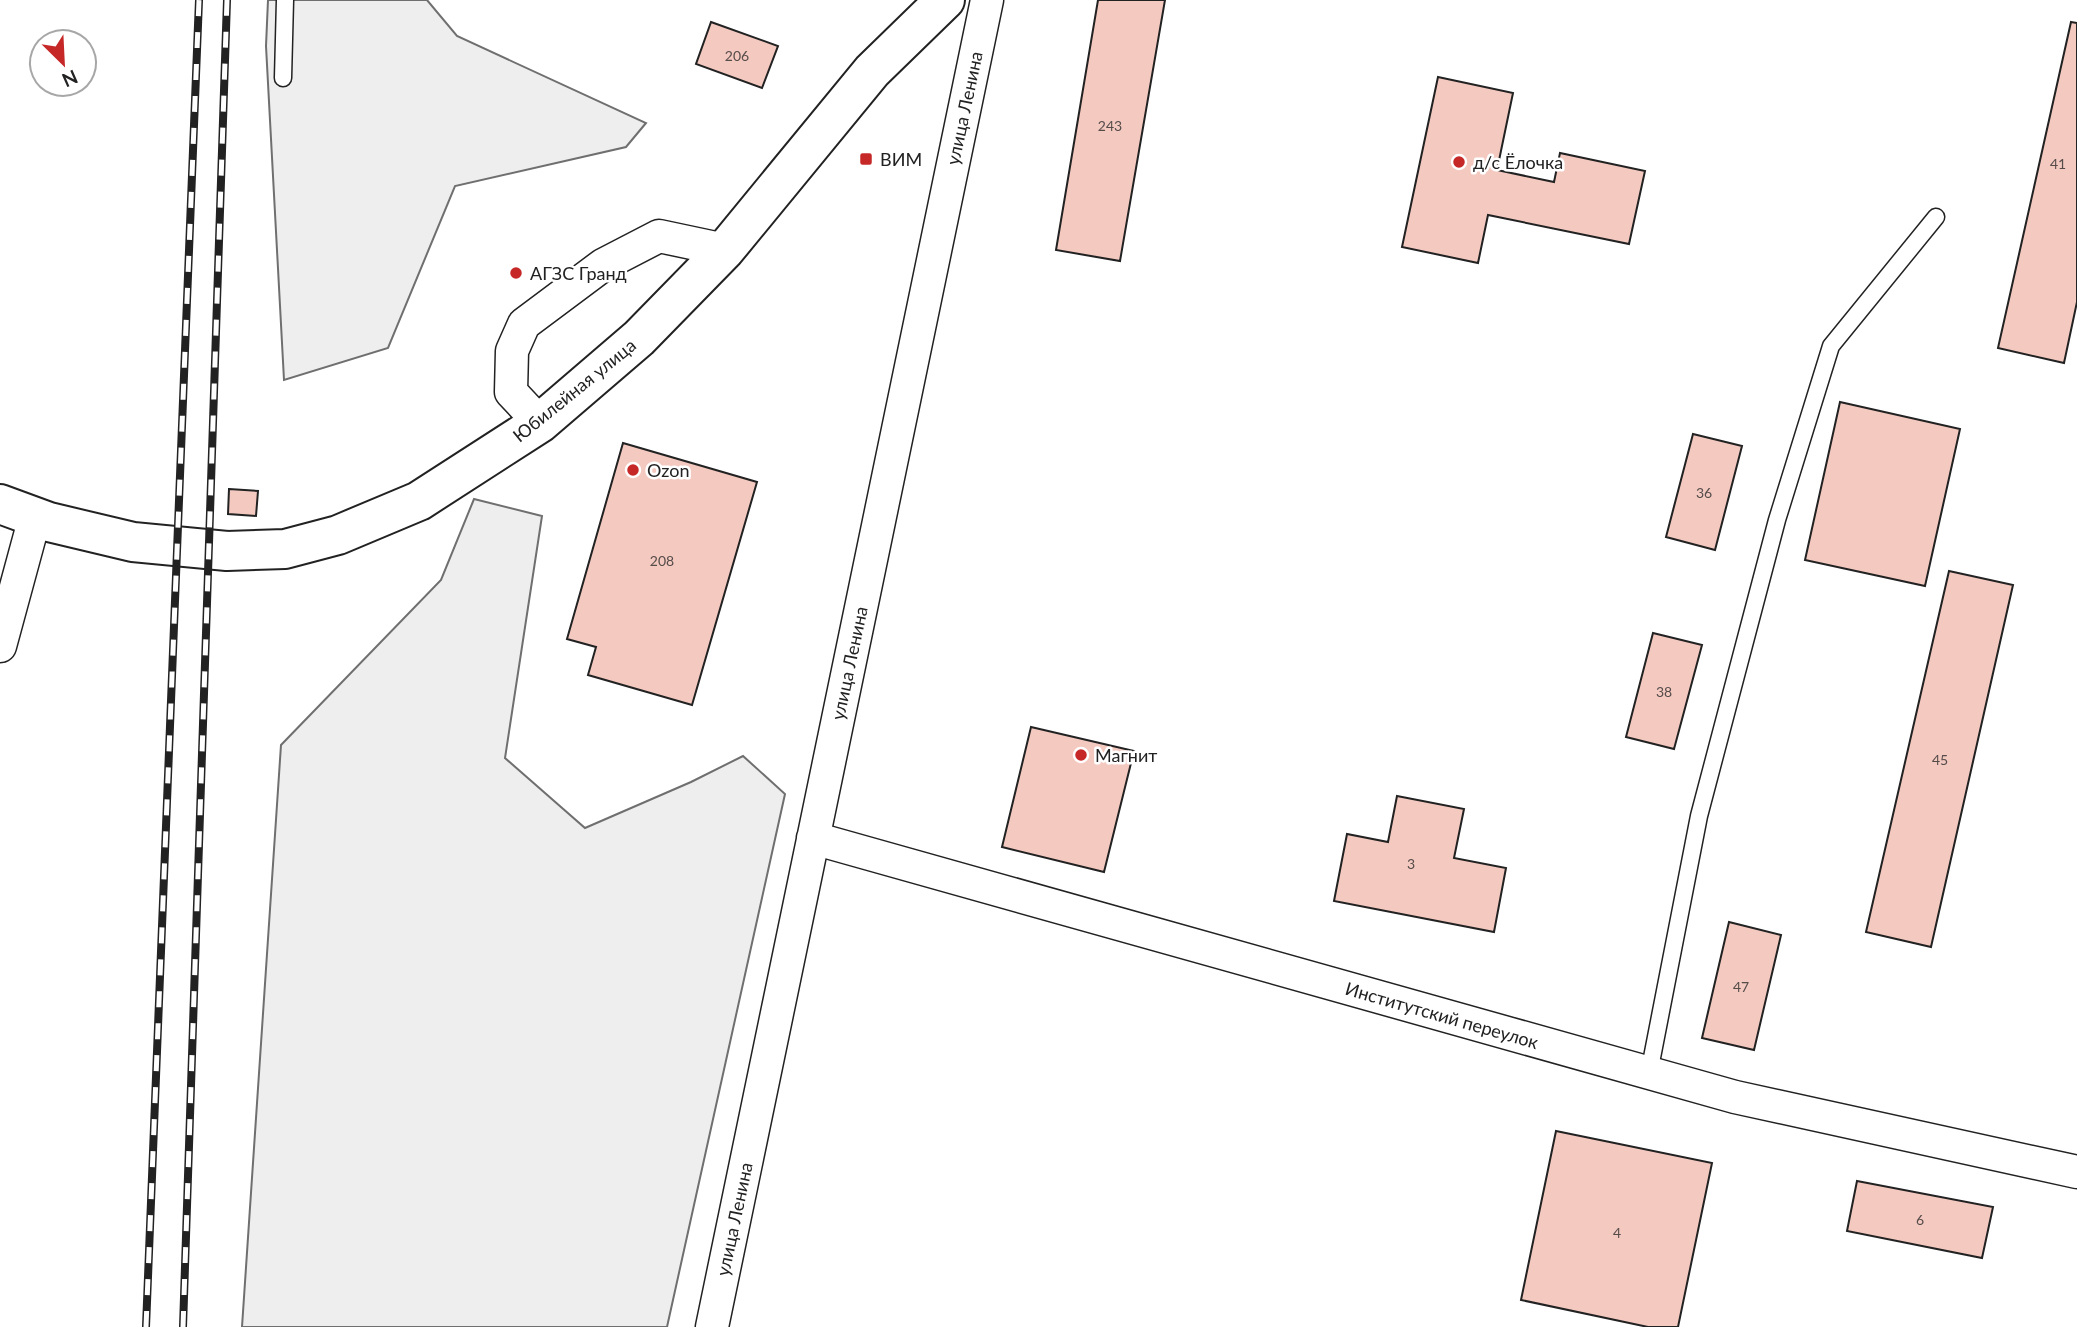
<svg xmlns="http://www.w3.org/2000/svg" width="2077" height="1327" viewBox="0 0 2077 1327" font-family="Lato,sans-serif">
  <rect width="100%" height="100%" fill="#fff"/>
  <!-- green -->
  <path fill="#eee" stroke="#6f6f6f" stroke-width="2" d="M268,0H427L457,36L646,123L626,147L455,186L388,348L284,380L266,46Z
    M474,499L542,516L505,758L585,828L691,782L743,756L785,794L667,1327H242L281,745L441,580Z"/>
  <!-- building -->
  <path fill="#f3c9c0" stroke="#222" stroke-width="2" d="M1098,0H1165L1120,261L1056,250Z
    M711,22L778,46L762,88L696,64Z
    M2071,22L2077,23V302L2064,363L1998,348Z
    M1438,77L1513,93L1497,170L1554,182L1560,153L1645,171L1629,244L1488,215L1478,263L1402,247Z
    M1840,402L1960,429L1925,586L1805,560Z
    M1693,434L1742,446L1715,550L1666,537Z
    M623,443L757,482L692,705L588,675L596,647L567,639Z
    M623,443L757,482L692,705L588,675L596,647L567,639Z
    M229,489L258,491L256,516L228,514Z
    M1949,571L2013,585L1931,947L1866,932Z
    M1653,633L1702,645L1674,749L1626,737Z
    M1031,727L1134,751L1104,872L1002,847Z
    M1397,796L1464,809L1454,858L1506,868L1494,932L1334,901L1347,834L1388,842Z
    M1729,922L1781,935L1754,1050L1702,1038Z
    M1556,1131L1712,1163L1678,1327H1648L1521,1300Z
    M1857,1181L1993,1207L1982,1258L1847,1231Z"/>
  <g fill="none" stroke-linecap="round" stroke-linejoin="round">
    <!-- lane casing -->
    <g stroke="#222" stroke-width="19">
      <path id="lane" d="M283,78L285,0
        M1649,1073L1699,816L1777,520L1831,346L1936,217"/>
    </g>
    <!-- street casing -->
    <g stroke="#222" stroke-width="35">
      <path id="street" d="M540,423L511,392L512,351L524,324L603,265L659,236L725,250
        M0,646L35,517
        M813,838L1735,1097L2077,1172
        M712,1327L987,0"/>
    </g>
    <!-- secondary casing -->
    <g stroke="#222" stroke-width="42">
      <path id="secondary" d="M0,504L49,522L133,542L227,551L285,549L338,535L419,501L540,423L639,338L725,250L872,71L945,0"/>
    </g>
    <!-- lane -->
    <use href="#lane" stroke="#fff" stroke-width="16"/>
    <!-- street -->
    <use href="#street" stroke="#fff" stroke-width="32"/>
    <!-- secondary -->
    <use href="#secondary" stroke="#fff" stroke-width="38"/>
    <!-- rail casing -->
    <g stroke="#222" stroke-width="8">
      <path id="rail" d="M146,1327L199,0
        M183,1327L227,0"/>
    </g>
    <!-- rail -->
    <use href="#rail" stroke="#fff" stroke-width="5" stroke-dasharray="16" stroke-linecap="butt"/>
  </g>
  <!-- markers -->
  <g fill="#c62828" stroke="#fff" stroke-width="2.5">
    <rect x="859" y="152" width="14" height="14" rx="3.5"/>
    <circle cx="1459" cy="162" r="7"/>
    <circle cx="516" cy="273" r="7"/>
    <circle cx="633" cy="470" r="7"/>
    <circle cx="1081" cy="755" r="7"/>
  </g>
  <g text-anchor="middle" dominant-baseline="central" stroke-width="5" stroke-linejoin="round" paint-order="stroke">
    <!-- number labels -->
    <g font-size="14" fill="#564c4a">
      <text x="737" y="55">206</text>
      <text x="1110" y="125">243</text>
      <text x="2058" y="163">41</text>
      <text x="1704" y="492">36</text>
      <text x="662" y="560">208</text>
      <text x="1664" y="691">38</text>
      <text x="1940" y="759">45</text>
      <text x="1411" y="863">3</text>
      <text x="1741" y="986">47</text>
      <text x="1920" y="1219">6</text>
      <text x="1617" y="1232">4</text>
    </g>
    <!-- street labels -->
    <g font-size="18" fill="#222" stroke="#fff">
      <text transform="translate(964 108) rotate(-78)">улица Ленина</text>
      <text transform="translate(574 390) rotate(-39)">Юбилейная улица</text>
      <text transform="translate(849 663) rotate(-78)">улица Ленина</text>
      <text transform="translate(1442 1015) rotate(16)">Институтский переулок</text>
      <text transform="translate(734 1219) rotate(-78)">улица Ленина</text>
    </g>
    <!-- poi labels -->
    <g font-size="18" fill="#222" stroke="#fff" text-anchor="start">
      <text x="880" y="159">ВИМ</text>
      <text x="1473" y="162">д/с Ёлочка</text>
      <text x="530" y="273">АГЗС Гранд</text>
      <text x="647" y="470">Ozon</text>
      <text x="1095" y="755">Магнит</text>
    </g>
  </g>
  <!-- north arrow -->
  <g transform="translate(63 63) rotate(156)"><circle r="33" fill="#ffffff" stroke="#a7a7a7" stroke-width="2"/>
  <path d="M0-5L12 26L0 18L-12 26Z" fill="#c62828"/>
  <text y="-10" font-size="19" font-weight="bold" text-anchor="middle" fill="#222222">N</text>
  </g>
</svg>
